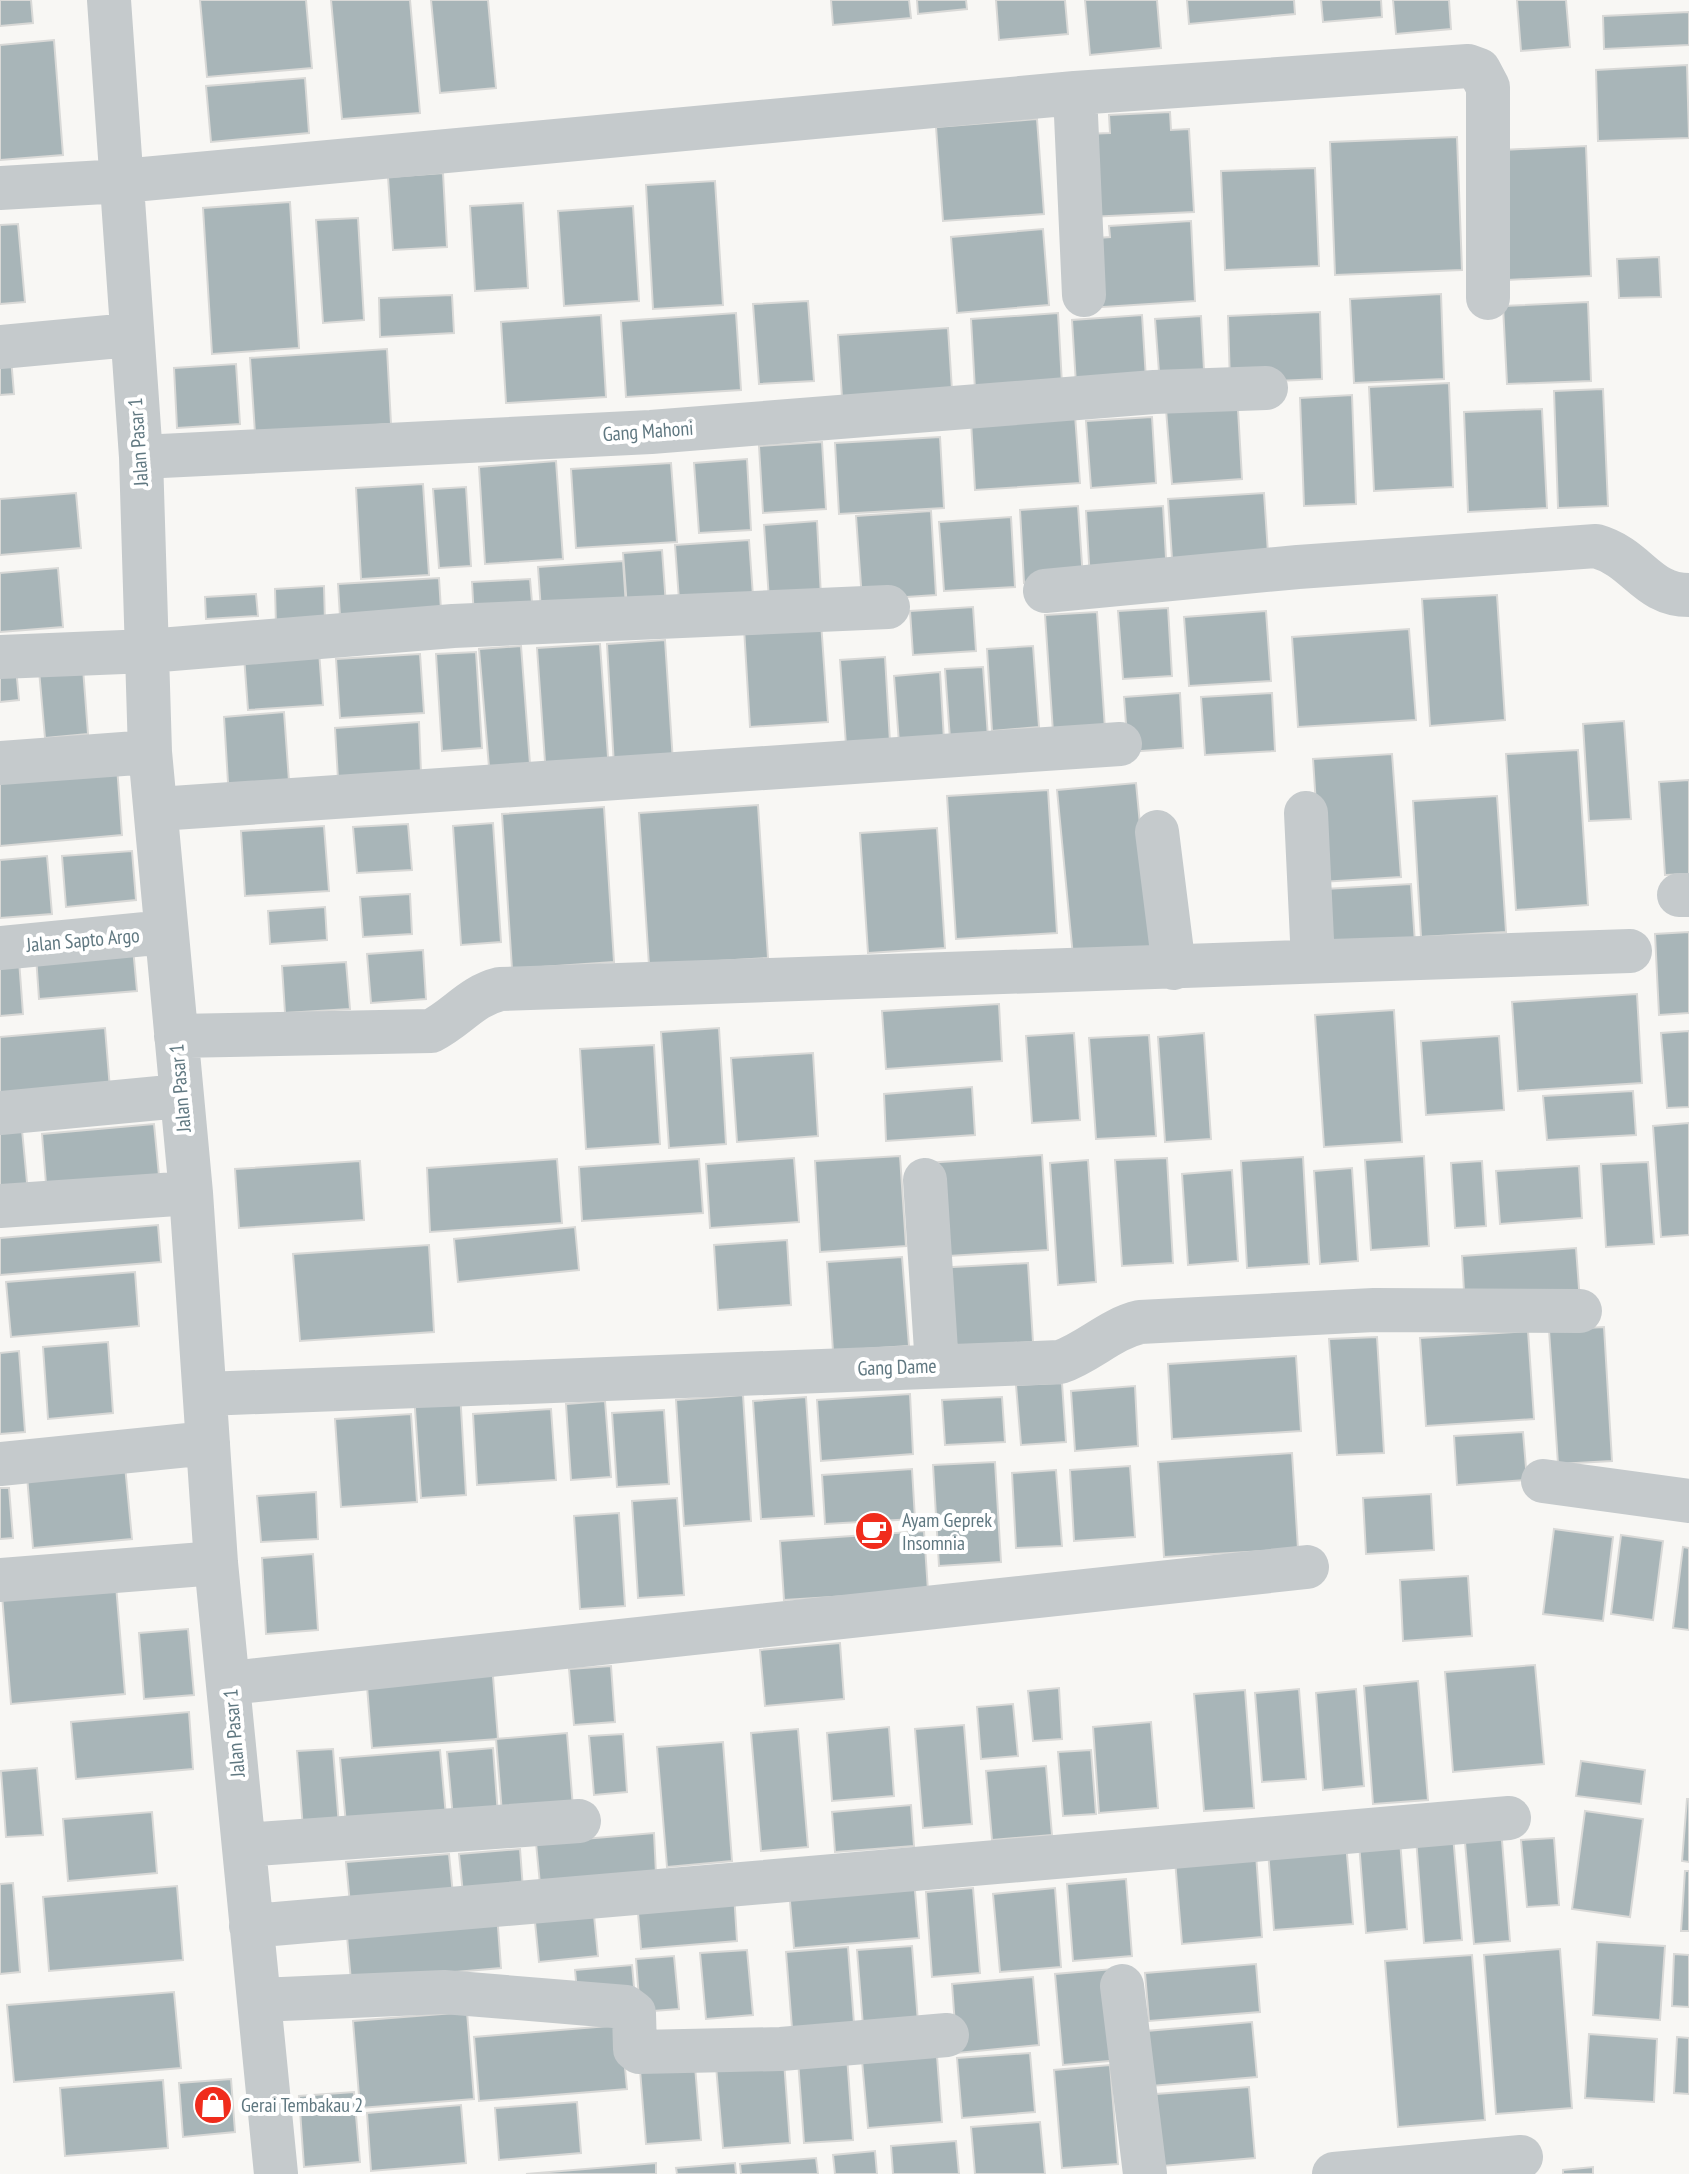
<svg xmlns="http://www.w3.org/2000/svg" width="1689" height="2174" viewBox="0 0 1689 2174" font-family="'PT Sans Narrow',sans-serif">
  <rect width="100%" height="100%" fill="#f8f7f4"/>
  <!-- building -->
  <path fill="#a8b5b8" stroke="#d9d9d7" stroke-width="2" d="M0,0H31L33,23L0,26Z
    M200,0H306L312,68L207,77Z
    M331,0H410L420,113L342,119Z
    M431,0H488L496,88L440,93Z
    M831,0H909L911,18L833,25Z
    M917,0H966L967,9L918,14Z
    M996,0H1065L1068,34L999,40Z
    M1085,0H1157L1161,48L1090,55Z
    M1187,0H1294L1295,14L1189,24Z
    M1321,0H1381L1382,17L1323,22Z
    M1393,0H1449L1451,29L1396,34Z
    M1517,0H1566L1570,47L1521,51Z
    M1689,12V45L1604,49L1603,16Z
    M54,40L63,155L0,160V45Z
    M1687,65L1689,138L1598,141L1596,70Z
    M305,78L309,133L211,142L206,86Z
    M1170,112L1171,130L1189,129L1194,212L1088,217L1085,134L1110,133L1109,115Z
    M1037,119L1044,214L943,221L936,127Z
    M1457,137L1462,270L1335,275L1330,142Z
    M1586,146L1591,276L1507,280L1502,150Z
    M1315,168L1319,266L1225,270L1221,171Z
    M443,173L447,247L393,250L388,177Z
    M715,181L723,305L653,309L646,185Z
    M290,202L299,348L212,354L203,208Z
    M523,203L528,288L475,291L470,206Z
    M633,206L639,301L564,306L558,211Z
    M358,218L364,320L323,323L316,220Z
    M1191,221L1195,301L1088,308L1084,239L1110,237L1109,226Z
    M18,224L25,302L0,304V225Z
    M1043,229L1049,305L957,313L951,237Z
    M1659,257L1661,297L1619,298L1617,259Z
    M1441,294L1444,379L1354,383L1350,299Z
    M452,295L454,333L380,337L379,298Z
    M808,301L814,381L759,384L753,304Z
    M1588,302L1591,381L1507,384L1503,306Z
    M1320,312L1322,379L1230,383L1228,316Z
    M736,313L741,390L626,397L621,321Z
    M1058,313L1062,384L975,390L971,319Z
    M601,315L606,397L506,403L501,322Z
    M1142,315L1146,379L1076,384L1072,320Z
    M1201,316L1204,370L1159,372L1155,319Z
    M948,328L952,390L842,398L838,335Z
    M387,349L391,424L255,433L250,358Z
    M11,358L14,394L0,395V359Z
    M236,364L240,424L177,428L174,368Z
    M1449,383L1453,487L1374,491L1369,387Z
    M1603,389L1608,506L1558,508L1554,391Z
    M1237,392L1242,479L1172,484L1165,397Z
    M1352,395L1356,504L1304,506L1300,398Z
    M1542,409L1547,508L1468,512L1464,412Z
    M1075,415L1080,483L975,490L971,421Z
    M1152,417L1156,483L1091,488L1086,421Z
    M940,437L944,508L839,514L835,443Z
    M822,442L826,509L763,513L759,446Z
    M747,459L751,530L699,533L694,463Z
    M556,461L563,559L485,564L479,467Z
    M671,463L677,542L576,548L571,469Z
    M423,484L429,575L361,579L356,488Z
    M466,487L471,566L439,568L433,489Z
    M76,493L81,548L0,555V499Z
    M1264,493L1269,568L1173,574L1168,499Z
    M1078,506L1083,579L1024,583L1020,510Z
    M1163,506L1167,575L1090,580L1086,511Z
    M931,511L936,595L862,600L856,516Z
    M1011,517L1015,587L944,591L939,522Z
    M817,521L821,596L769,600L764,525Z
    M749,540L753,596L679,600L675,545Z
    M662,550L666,605L627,608L623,553Z
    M623,561L626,606L541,611L538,567Z
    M58,568L63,627L0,632V573Z
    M439,578L442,626L341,633L338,584Z
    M530,579L533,614L474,618L472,582Z
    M324,586L325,623L276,626L275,589Z
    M256,594L258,616L206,619L205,597Z
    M1497,595L1505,720L1430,726L1422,599Z
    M973,607L976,651L913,655L910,611Z
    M1168,608L1172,676L1123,679L1118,611Z
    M1266,611L1271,681L1189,686L1184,617Z
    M1097,612L1105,729L1053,732L1045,615Z
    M821,622L828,722L750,727L744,628Z
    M1409,629L1416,720L1298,727L1292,637Z
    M665,640L673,762L614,766L607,644Z
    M600,644L609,771L546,776L537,648Z
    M521,646L530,764L489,767L479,649Z
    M1033,646L1039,727L992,731L987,649Z
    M319,651L323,705L248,710L244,656Z
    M476,652L482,748L442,751L436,654Z
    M420,654L424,713L340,718L336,659Z
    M82,655L88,734L45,738L38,659Z
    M15,657L19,700L0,702V658Z
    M885,657L890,742L846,745L840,660Z
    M983,667L988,737L950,739L945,669Z
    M940,672L944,740L899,743L894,676Z
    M1180,693L1183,748L1128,752L1124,697Z
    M1272,693L1275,751L1205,755L1201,697Z
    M284,712L290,795L229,799L224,717Z
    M1624,721L1631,819L1589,821L1583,724Z
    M419,722L421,773L338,779L335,728Z
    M1578,750L1588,905L1516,910L1506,754Z
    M1392,754L1401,877L1321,882L1313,759Z
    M117,766L122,835L0,846V775Z
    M1689,780V874L1665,875L1659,782Z
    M1136,783L1153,960L1074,967L1057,790Z
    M1048,790L1057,933L956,939L947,796Z
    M1497,796L1506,932L1421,937L1413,801Z
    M758,805L768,958L649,965L639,813Z
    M604,807L614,962L512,969L502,814Z
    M493,823L501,942L461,945L453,826Z
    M408,824L412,870L357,873L353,827Z
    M324,826L329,891L245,896L241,831Z
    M937,828L945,948L868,953L860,833Z
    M132,851L136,900L66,907L62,856Z
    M47,856L52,914L0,918V860Z
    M1411,884L1415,943L1329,948L1325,889Z
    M410,894L412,934L363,937L360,897Z
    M325,907L327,940L270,944L268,911Z
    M1689,932V1013L1659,1015L1655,934Z
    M133,948L137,991L39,999L36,956Z
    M423,950L426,999L371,1003L367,954Z
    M19,960L23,1014L0,1016V962Z
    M346,962L350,1009L285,1013L282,966Z
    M1637,994L1642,1083L1518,1091L1512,1002Z
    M999,1004L1002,1061L886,1069L882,1011Z
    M1394,1010L1402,1142L1324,1147L1315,1015Z
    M105,1028L110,1089L0,1099V1037Z
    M719,1028L726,1144L669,1148L661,1032Z
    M1689,1031V1107L1667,1108L1661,1033Z
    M1074,1033L1080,1120L1032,1123L1026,1036Z
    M1204,1033L1211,1139L1165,1142L1158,1037Z
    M1149,1035L1156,1136L1096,1139L1089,1038Z
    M1499,1036L1504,1110L1426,1115L1421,1041Z
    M654,1045L660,1144L586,1149L580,1049Z
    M813,1053L818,1136L737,1142L731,1058Z
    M972,1087L975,1135L886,1141L884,1094Z
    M1633,1091L1636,1135L1547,1140L1543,1096Z
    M1689,1123V1235L1661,1237L1653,1126Z
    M154,1124L160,1186L47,1196L42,1134Z
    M22,1130L28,1193L0,1195V1132Z
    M1042,1155L1048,1250L932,1257L926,1163Z
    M900,1156L906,1246L820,1252L815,1161Z
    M1424,1156L1429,1246L1371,1250L1365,1160Z
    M1303,1157L1309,1264L1247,1268L1241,1161Z
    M794,1158L799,1222L710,1228L706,1164Z
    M1167,1158L1173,1263L1122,1266L1115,1160Z
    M557,1159L562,1223L430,1232L427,1168Z
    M699,1159L703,1213L582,1221L579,1167Z
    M1088,1160L1096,1282L1058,1285L1050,1163Z
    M360,1161L364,1220L239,1228L235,1169Z
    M1482,1161L1486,1226L1455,1228L1451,1163Z
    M1648,1162L1654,1244L1606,1247L1601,1164Z
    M1579,1166L1582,1218L1500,1224L1496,1171Z
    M1352,1168L1358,1261L1320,1264L1314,1171Z
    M1232,1170L1238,1261L1188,1265L1182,1174Z
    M158,1225L161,1262L0,1275V1238Z
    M575,1227L579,1270L458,1282L454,1239Z
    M787,1240L791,1305L718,1310L714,1245Z
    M429,1245L434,1332L300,1341L293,1254Z
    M1576,1248L1580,1302L1465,1309L1462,1256Z
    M902,1257L909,1346L833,1351L827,1262Z
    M1028,1263L1033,1342L940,1347L935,1268Z
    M135,1272L139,1326L11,1337L6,1282Z
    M1604,1327L1612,1461L1558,1464L1549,1330Z
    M1528,1331L1534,1419L1426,1426L1420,1338Z
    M1377,1337L1384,1453L1337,1455L1329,1339Z
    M108,1342L113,1413L48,1419L43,1347Z
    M19,1351L25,1432L0,1434V1353Z
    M1296,1356L1301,1431L1172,1439L1168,1364Z
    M1062,1383L1066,1442L1021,1445L1016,1385Z
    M1135,1386L1138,1446L1075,1451L1071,1391Z
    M460,1391L466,1495L421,1498L414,1394Z
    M910,1394L913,1454L821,1461L817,1400Z
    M743,1395L751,1521L684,1526L676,1400Z
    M806,1397L814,1516L761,1519L753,1401Z
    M1002,1397L1005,1442L945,1445L942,1400Z
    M605,1401L611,1477L571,1480L566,1404Z
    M551,1409L556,1480L477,1485L473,1414Z
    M664,1410L669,1484L617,1487L612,1413Z
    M411,1414L417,1502L341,1507L335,1419Z
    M1523,1432L1527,1480L1457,1485L1454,1436Z
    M1292,1453L1298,1549L1164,1557L1158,1462Z
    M124,1455L132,1539L33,1548L26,1464Z
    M995,1462L1001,1562L939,1566L933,1465Z
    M1130,1466L1135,1537L1074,1541L1070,1470Z
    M912,1469L915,1519L825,1524L822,1475Z
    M1056,1470L1062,1546L1016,1548L1012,1473Z
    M0,1488H9L13,1538L0,1539Z
    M316,1492L318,1539L261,1542L257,1496Z
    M1431,1494L1434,1550L1366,1554L1363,1498Z
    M677,1498L684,1595L638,1598L632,1501Z
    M619,1513L625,1606L580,1609L574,1516Z
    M1554,1529L1613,1537L1603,1621L1543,1614Z
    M924,1531L928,1591L784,1600L780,1541Z
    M1621,1535L1663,1541L1653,1620L1611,1614Z
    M1683,1547L1689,1548V1630L1673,1628Z
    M313,1554L318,1630L266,1634L262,1558Z
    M115,1573L125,1694L11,1704L1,1583Z
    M1468,1576L1472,1636L1403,1641L1400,1580Z
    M188,1629L194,1695L144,1699L139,1633Z
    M840,1643L844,1699L765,1706L760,1650Z
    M492,1664L498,1739L372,1748L366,1674Z
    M1535,1665L1544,1764L1453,1772L1445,1672Z
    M611,1666L615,1722L574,1725L569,1669Z
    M1418,1681L1428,1800L1373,1804L1364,1686Z
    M1059,1688L1062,1739L1033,1741L1028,1691Z
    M1299,1689L1306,1779L1262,1782L1255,1693Z
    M1356,1689L1364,1786L1323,1790L1316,1693Z
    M1245,1690L1254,1808L1204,1811L1194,1694Z
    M1013,1704L1018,1756L981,1759L977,1707Z
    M189,1712L193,1769L76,1779L71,1722Z
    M1151,1722L1158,1808L1099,1813L1093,1727Z
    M964,1725L972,1824L923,1828L915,1729Z
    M889,1727L894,1796L832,1801L827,1733Z
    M798,1729L808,1847L761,1851L751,1733Z
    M567,1733L573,1808L502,1813L496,1739Z
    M623,1734L627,1792L594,1795L589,1736Z
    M723,1742L732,1861L667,1867L657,1747Z
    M493,1748L498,1815L453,1818L447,1752Z
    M333,1749L339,1826L303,1829L297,1751Z
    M440,1750L446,1816L346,1824L340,1758Z
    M1091,1750L1096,1814L1063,1816L1058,1752Z
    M1581,1761L1645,1770L1641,1804L1576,1796Z
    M1046,1766L1052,1835L992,1840L986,1771Z
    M37,1768L43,1835L6,1837L1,1771Z
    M1687,1799H1689V1862L1682,1861Z
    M911,1805L914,1846L835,1852L832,1812Z
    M1585,1811L1643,1819L1630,1917L1572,1909Z
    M152,1812L157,1873L68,1881L63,1819Z
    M1501,1828L1510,1941L1474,1944L1464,1831Z
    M654,1833L656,1874L540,1884L536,1843Z
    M1453,1835L1462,1940L1424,1943L1416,1838Z
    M1554,1838L1559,1905L1527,1907L1521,1840Z
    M1400,1840L1407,1929L1366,1933L1359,1843Z
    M1346,1843L1353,1924L1274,1930L1268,1850Z
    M520,1849L523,1889L463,1894L459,1854Z
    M449,1854L453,1895L350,1904L346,1862Z
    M1256,1854L1262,1937L1182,1944L1175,1860Z
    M1685,1871H1689V1931H1681Z
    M914,1879L919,1938L794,1948L789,1890Z
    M1126,1879L1132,1956L1073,1961L1067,1884Z
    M13,1883L20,1972L0,1974V1884Z
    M177,1886L183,1960L49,1971L43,1897Z
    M973,1888L980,1973L932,1977L926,1892Z
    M1055,1888L1061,1967L1000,1972L993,1894Z
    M734,1893L737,1941L641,1949L637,1901Z
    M593,1905L598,1956L539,1962L534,1912Z
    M497,1913L501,1968L351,1981L346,1925Z
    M1597,1942L1665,1946L1660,2020L1593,2015Z
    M912,1946L918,2022L863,2026L857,1950Z
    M848,1947L855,2036L793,2041L786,1952Z
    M1560,1949L1572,2108L1496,2114L1484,1955Z
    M747,1950L753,2015L706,2019L700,1953Z
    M1674,1954L1689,1955V2007L1672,2006Z
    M1472,1955L1485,2120L1398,2127L1385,1961Z
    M674,1956L679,2009L640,2012L636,1959Z
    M1256,1964L1260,2012L1149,2021L1145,1973Z
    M632,1965L635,1998L578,2002L575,1970Z
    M1113,1969L1121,2060L1063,2065L1055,1974Z
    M1033,1977L1039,2045L957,2053L952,1984Z
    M174,1992L181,2068L14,2082L7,2005Z
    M467,2012L474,2099L360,2108L353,2021Z
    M1252,2022L1257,2077L1151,2086L1146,2031Z
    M621,2025L627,2089L479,2101L474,2037Z
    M1589,2034L1657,2039L1654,2102L1585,2098Z
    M1677,2037L1689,2038V2094L1674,2093Z
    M936,2043L942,2122L868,2128L861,2049Z
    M1030,2053L1035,2112L962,2118L957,2058Z
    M847,2056L853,2140L804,2143L798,2060Z
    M784,2061L790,2143L723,2148L716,2066Z
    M1110,2065L1118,2164L1062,2168L1054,2070Z
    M695,2066L701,2140L646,2144L640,2070Z
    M231,2079L235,2132L183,2137L179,2083Z
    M163,2080L168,2148L65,2156L60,2088Z
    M1249,2087L1255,2158L1162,2166L1156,2094Z
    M354,2092L360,2162L304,2167L299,2096Z
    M577,2102L581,2153L499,2160L495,2108Z
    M461,2105L466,2163L371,2171L367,2113Z
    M1040,2122L1045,2174H975L971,2127Z
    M956,2141L959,2174H893L891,2146Z
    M875,2151L877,2174H835L833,2155Z
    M816,2158L818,2174H741L740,2164Z
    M656,2163V2174H526Z
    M735,2163L736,2174H677L676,2168Z
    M1593,2167V2174H1563V2170Z"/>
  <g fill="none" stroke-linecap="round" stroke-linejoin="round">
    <!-- street -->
    <path stroke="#c5cacc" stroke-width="44" d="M109,0L141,457L150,752L191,1193L216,1563L276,2174
      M1075,93L1084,295
      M0,188L122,181L1075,93L1468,66L1479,70L1488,87V298
      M0,347L130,335
      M141,457L651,432L1154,392L1266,388
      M1045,591L1298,567L1596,546C1638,558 1646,595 1689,595
      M0,657L148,651L453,626L888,607
      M0,763L150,752
      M158,809L1120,744
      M1306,813L1313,961
      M1157,832L1174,968
      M1679,895H1689
      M0,948L166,932
      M176,1036L431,1031C457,1018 471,996 500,989L1630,951
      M0,1113L180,1096
      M925,1180L937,1366
      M0,1206L191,1193
      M205,1394L1060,1362C1089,1352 1110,1329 1140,1322L1374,1310L1580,1311
      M0,1464L208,1443
      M1543,1481L1689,1501
      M0,1580L216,1563
      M230,1683L1307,1567
      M244,1845L579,1821
      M251,1926L1509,1818
      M1122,1986L1145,2174
      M259,2000L444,1992L626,2007L634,2013L635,2049L639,2052L781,2049L947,2035
      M1334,2174L1521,2157"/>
  </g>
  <!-- icons -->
  <defs>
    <g id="cafe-disc" transform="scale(2)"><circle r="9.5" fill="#f02c1c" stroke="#fff"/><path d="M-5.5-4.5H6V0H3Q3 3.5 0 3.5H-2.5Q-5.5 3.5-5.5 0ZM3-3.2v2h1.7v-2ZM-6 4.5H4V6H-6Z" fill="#fff"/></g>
    <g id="shop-disc" transform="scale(2)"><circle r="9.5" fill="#f02c1c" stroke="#fff"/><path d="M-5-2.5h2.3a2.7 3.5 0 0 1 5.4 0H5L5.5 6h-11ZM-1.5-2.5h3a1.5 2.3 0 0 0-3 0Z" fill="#fff"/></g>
  </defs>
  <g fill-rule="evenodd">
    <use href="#cafe-disc" x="874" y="1531"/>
    <use href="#shop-disc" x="213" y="2105"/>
  </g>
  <g text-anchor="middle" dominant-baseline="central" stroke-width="8" stroke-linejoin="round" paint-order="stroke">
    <!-- street labels -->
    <g font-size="20" fill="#607881" stroke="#fff">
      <text transform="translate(648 431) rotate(-4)">Gang Mahoni</text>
      <text transform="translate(138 442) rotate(-94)">Jalan Pasar 1</text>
      <text transform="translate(83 940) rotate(-5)">Jalan Sapto Argo</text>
      <text transform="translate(180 1088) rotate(-95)">Jalan Pasar 1</text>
      <text transform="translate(897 1367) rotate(-2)">Gang Dame</text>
      <text transform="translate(234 1733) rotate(-95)">Jalan Pasar 1</text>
    </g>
    <!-- poi labels -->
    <g font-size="20" fill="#607881" stroke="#fff" text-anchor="start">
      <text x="902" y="1520">Ayam Geprek<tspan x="902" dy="23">Insomnia</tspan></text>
      <text x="241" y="2105">Gerai Tembakau 2</text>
    </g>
  </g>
</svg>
